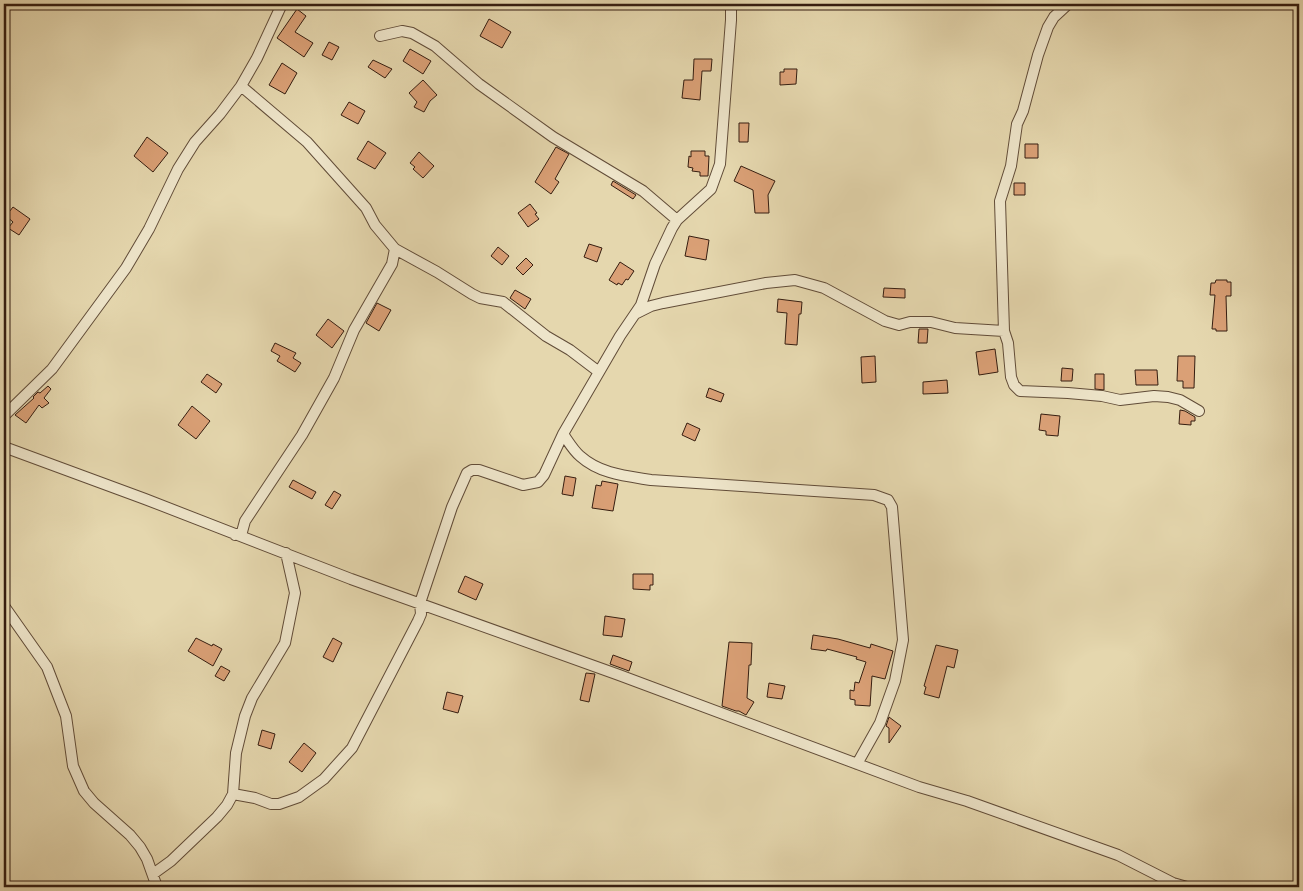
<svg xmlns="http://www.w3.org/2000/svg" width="1303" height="891" viewBox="0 0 1303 891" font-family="Vollkorn,serif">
  <rect width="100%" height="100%" fill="#e5d7ae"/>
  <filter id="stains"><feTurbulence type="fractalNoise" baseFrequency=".004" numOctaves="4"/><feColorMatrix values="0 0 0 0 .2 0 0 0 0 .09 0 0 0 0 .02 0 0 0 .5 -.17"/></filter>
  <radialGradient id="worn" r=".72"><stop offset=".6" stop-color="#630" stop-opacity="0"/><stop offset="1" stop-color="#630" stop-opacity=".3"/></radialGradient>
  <!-- building -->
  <path fill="#daa076" stroke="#351d10" d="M297,9L306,16L295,32L313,43L304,57L277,38Z
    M489,19L511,32L502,48L480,36Z
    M329,42L339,47L332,60L322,55Z
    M410,49L431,61L423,74L403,61Z
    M694,59H712L711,71H702L700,100L682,98L684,80H693Z
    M373,60L392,69L385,78L368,67Z
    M282,63L297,73L285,94L269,85Z
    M784,69H797L796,84L780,85V72H784Z
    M423,80L437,95L430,101L424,112L414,107L417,102L409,93Z
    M349,102L365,111L358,124L341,115Z
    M739,123H749L748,142H739Z
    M147,137L168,153L153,172L134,156Z
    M368,141L386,153L375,169L357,159Z
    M1025,144H1038V158H1025Z
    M556,147L569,154L555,179L559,182L551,194L535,182Z
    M691,151H705V156H709L708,176H700V172L692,171L693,168L688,167L689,156L691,157Z
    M419,152L434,166L423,178L413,169L415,167L410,163Z
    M741,166L775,181L768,195L769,213H755L753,190L734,181Z
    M613,181L636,195L633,199L611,185Z
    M1014,183H1025V195H1014Z
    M530,204L537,213L535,214L539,219L528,227L518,213Z
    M13,207L30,219L19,235L8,228L13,222L6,216Z
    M689,236L709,240L706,260L685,256Z
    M589,244L602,248L597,262L584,257Z
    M498,247L509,256L502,265L491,256Z
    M526,258L533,265L523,275L516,268Z
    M620,262L634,271L628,280L626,279L622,285L618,283L617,285L609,280Z
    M1216,280H1227V282H1231V296H1226L1227,331H1216V329H1212L1215,295H1210L1211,283H1215Z
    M884,288L905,289V298L883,297Z
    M515,290L531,299L525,309L510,298Z
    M778,299L802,302L801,314H799L797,345L785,344L787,313L777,312Z
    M377,303L391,310L379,331L366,323Z
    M328,319L344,331L332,348L316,335Z
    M919,329H928L927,343H918Z
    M275,343L296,353L293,358L301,363L295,372L277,361L280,356L271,351Z
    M995,349L998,372L979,375L976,352Z
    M875,356L876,382L862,383L861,357Z
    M1178,356H1195L1194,388H1183V381H1177Z
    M1062,368L1073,369L1072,381H1061Z
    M1135,370H1157L1158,385H1136Z
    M207,374L222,384L216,393L201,382Z
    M1095,374H1104V390L1095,389Z
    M947,380L948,393L923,394V382Z
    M48,386L51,389L44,398L49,403L42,408L39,405L26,423L15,415L34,398L33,397L38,392L40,393Z
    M709,388L724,394L721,402L706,397Z
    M192,406L210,421L196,439L178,425Z
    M1180,410L1185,411L1195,417V421H1191V425L1179,424Z
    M1041,414L1060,416L1058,436L1046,435V431L1039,430Z
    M687,423L700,429L695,441L682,435Z
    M565,476L576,478L573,496L562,494Z
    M293,480L316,492L312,499L289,487Z
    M602,481L618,484L613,511L592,508L596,485L601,486Z
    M334,491L341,495L332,509L325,505Z
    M633,574H653V585H650V590L633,589Z
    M465,576L483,584L476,600L458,592Z
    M605,616L625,619L622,637L603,635Z
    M813,635L838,639L870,648L871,644L893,651L885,679L872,676L870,706L855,705V700L850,699V690L854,691L855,682L859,683L866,662L856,659L857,657L827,649L826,651L811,649Z
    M196,638L212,646L213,644L222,649L213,666L188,651Z
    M333,638L342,643L333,662L323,657Z
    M729,642L752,643L751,665H749L747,698L754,702L746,715L739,711H736L722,706Z
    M936,645L958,650L954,668L947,666L939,698L924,694L926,687L924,686Z
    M613,655L632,662L629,671L610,664Z
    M221,666L230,671L224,681L215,676Z
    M586,673L595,674L589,702L580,700Z
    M769,683L785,686L782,699L767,697Z
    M447,692L463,696L458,713L443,709Z
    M889,717L901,726L889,743V728L886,726Z
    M262,730L275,734L271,749L258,745Z
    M304,743L316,753L302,772L289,762Z"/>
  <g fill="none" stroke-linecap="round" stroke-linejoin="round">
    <!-- street casing -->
    <g stroke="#614c38" stroke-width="12">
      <path id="street" d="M380,36L402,31L412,33L435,46L479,84L553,137L643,191L677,220
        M395,249L437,272L472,294L480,298L503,302L546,336L570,350L599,372
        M637,313L651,306L663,303L766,283L795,280L824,288L885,321L899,325L910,322H931L955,328L1004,331L1008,343L1011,377L1014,385L1020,391L1068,393L1102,396L1120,400L1154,396L1168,397L1180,400L1199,411
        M1004,331L1000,201L1011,166L1017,124L1023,111L1038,55L1048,27L1054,17L1068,4
        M4,416L52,369L126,268L149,229L178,169L195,142L220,114L241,86L257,58L282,4
        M563,434C568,441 573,450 580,456C600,474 626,476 651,480L874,495L888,500L892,507L903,640L895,681L880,723L857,764
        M4,447L145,499L351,579L619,675L919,787L967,801L1118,855L1173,883L1187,887
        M235,535L242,532L245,521L302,435L334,378L354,330L392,264L395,249L375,225L366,208L307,142L241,86
        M4,606L47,667L66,716L73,766L84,791L94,803L130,835L140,847L147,859L157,887
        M233,794L255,798L271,804H279L299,797L324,779L352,748L418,621L421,614L420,603L452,507L467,473L472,470H479L523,485L538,482L544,475L563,434L620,336L641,305L655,264L672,228L677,220L711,189L720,164L731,20V4
        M153,874L171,861L217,817L227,805L233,794L236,753L245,716L252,698L285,643L295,593L286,553"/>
    </g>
    <!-- street -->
    <use href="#street" stroke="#eee5ca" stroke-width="10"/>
  </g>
  <!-- margin -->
  <rect width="1303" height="891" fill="none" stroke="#e5d7ae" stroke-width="20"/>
  <rect x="5" y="5" width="1293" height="881" fill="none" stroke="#351d10" stroke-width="2.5"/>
  <rect x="10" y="10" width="1283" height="871" fill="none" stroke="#351d10"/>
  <rect width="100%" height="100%" filter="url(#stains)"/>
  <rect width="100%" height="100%" fill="url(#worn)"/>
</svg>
